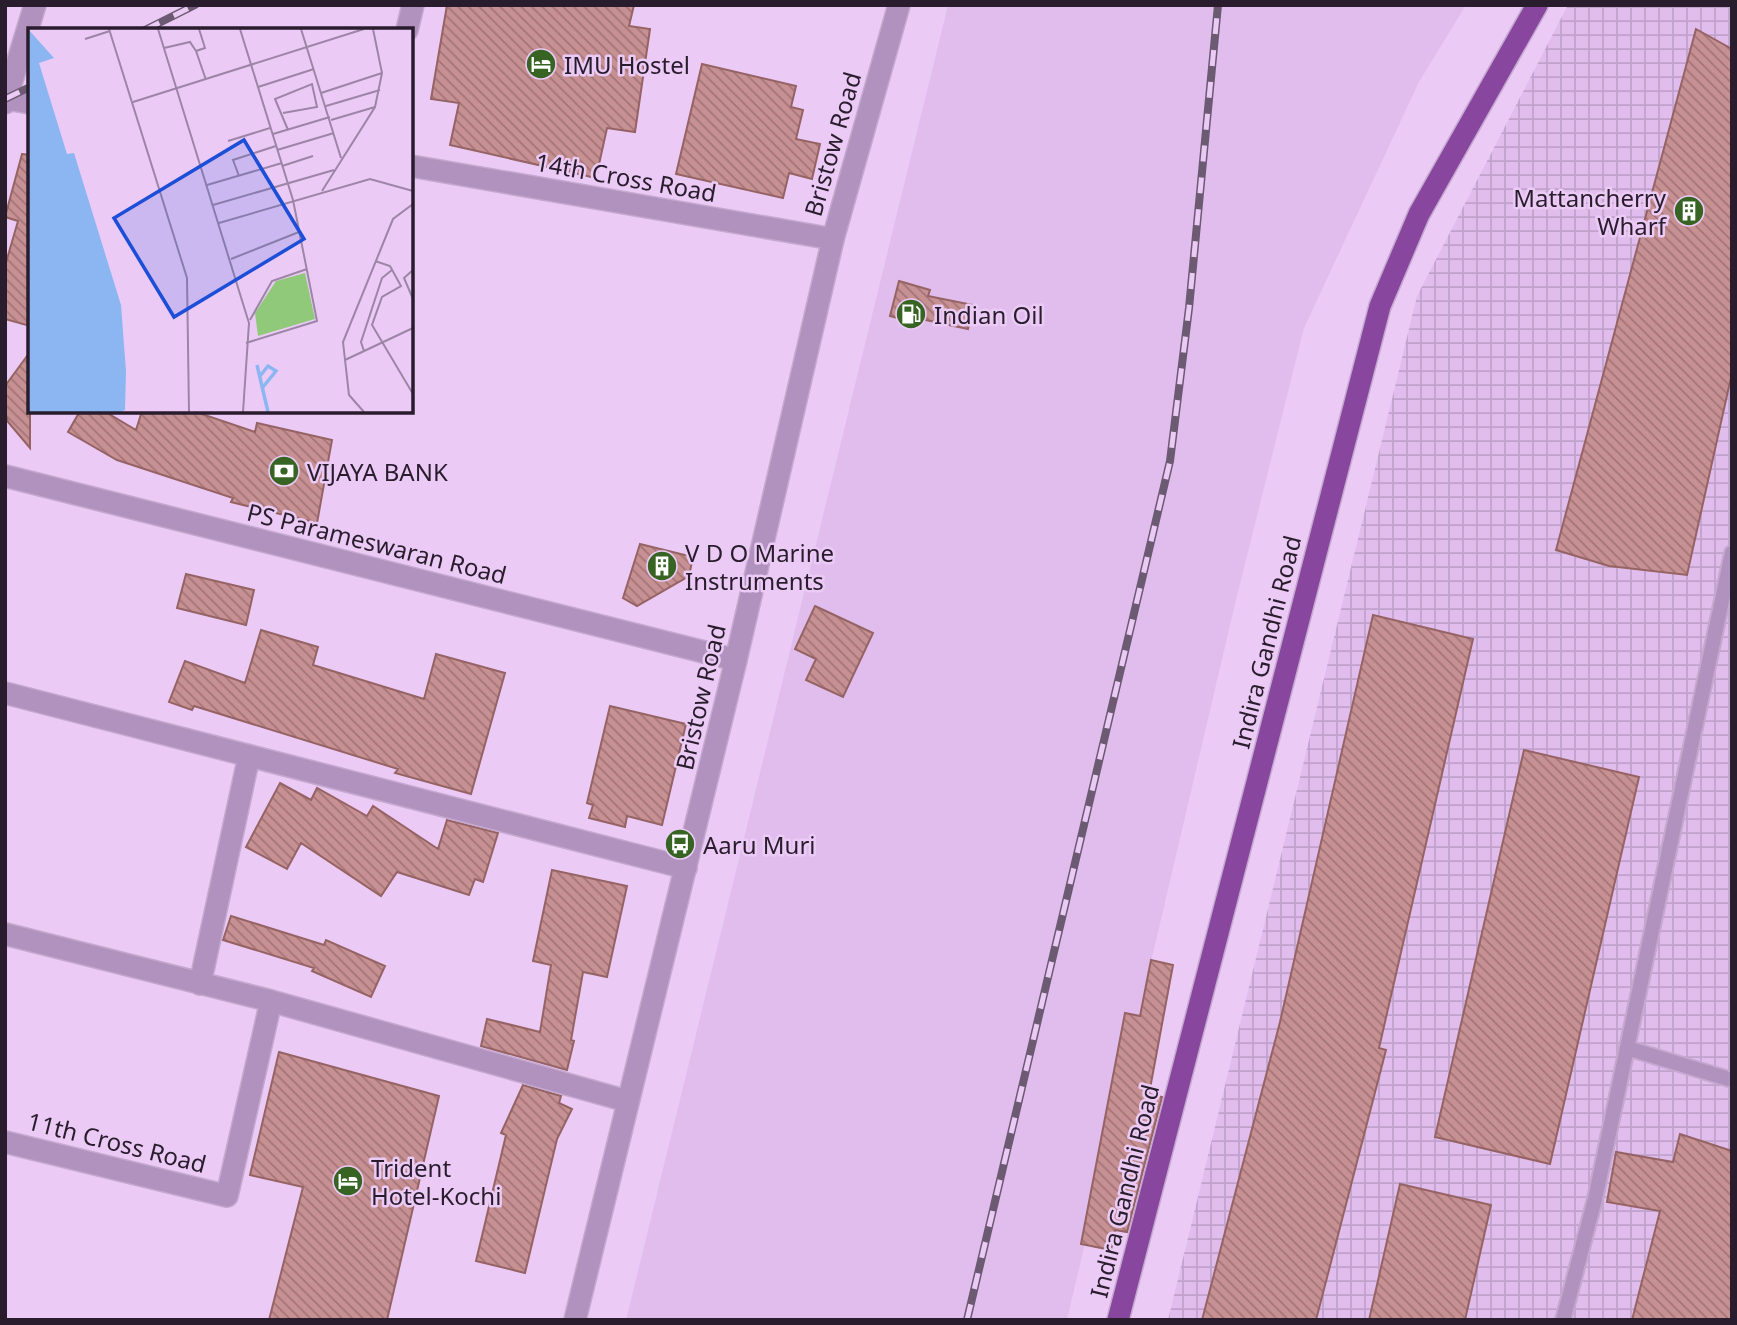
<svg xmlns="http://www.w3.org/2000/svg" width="1737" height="1325" viewBox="0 0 1737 1325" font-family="'Noto Sans',sans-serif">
  <defs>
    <pattern id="industrial-grid" width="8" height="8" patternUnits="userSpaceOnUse" patternTransform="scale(1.75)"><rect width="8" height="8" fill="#e0bded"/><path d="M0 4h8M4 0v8" fill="none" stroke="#c0a2cc"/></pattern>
    <pattern id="building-back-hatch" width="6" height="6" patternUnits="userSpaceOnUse" patternTransform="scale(1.75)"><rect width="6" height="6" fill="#c79092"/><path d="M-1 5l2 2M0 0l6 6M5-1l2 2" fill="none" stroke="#a27578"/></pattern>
  </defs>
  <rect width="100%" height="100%" fill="#ebcbf6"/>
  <!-- built -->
  <path fill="#e0bded" d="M948,5H1466L1419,82L1304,328L1235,604L1067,1320H626Z"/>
  <!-- industrial -->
  <path fill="url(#industrial-grid)" d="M1568,5H1732V1320H1168L1417,296Z"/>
  <!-- building -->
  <path fill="url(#building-back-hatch)" stroke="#966365" stroke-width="2" d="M447,5H634L629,26L650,29L635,132L607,128L596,178L450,145L459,103L431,99Z
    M1696,29L1732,49V373L1687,575L1609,566L1556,550Z
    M702,64L796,86L791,107L803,110L796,139L820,144L812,179L789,173L783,198L676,174Z
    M22,154L30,155V326L5,319V266L18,221L5,217Z
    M899,281L930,290L928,296L973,305L968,329L921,319L920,324L890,316Z
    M30,352V448L8,422L5,413V386Z
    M80,411H104L136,430L142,411H193L255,432L257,423L332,440L317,523L231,502L233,498L117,460L68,432Z
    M640,544L693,557L689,576L637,606L623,598Z
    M186,574L254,590L246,625L177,608Z
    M815,606L873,633L843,697L806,680L816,659L795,649Z
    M1373,615L1473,639L1379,1048L1386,1050L1316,1320H1202L1280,1022Z
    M261,630L318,647L313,665L424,699L436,654L505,673L471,794L395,773L398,769L194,706L192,710L169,702L185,661L245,683Z
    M610,706L686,724L662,825L627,816L625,827L589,818L593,805L587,803Z
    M1524,750L1639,777L1550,1164L1435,1137Z
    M280,783L311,800L317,788L367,816L373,806L438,849L447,820L498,833L483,882L475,879L469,895L397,872L381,896L301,843L287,869L246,847Z
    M552,870L627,886L607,977L583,972L571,1040L574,1041L567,1070L481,1046L487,1019L540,1032L551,965L533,961Z
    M231,916L324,945L326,940L385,966L371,997L312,971L314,968L223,940Z
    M1151,960L1173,965L1149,1094L1162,1097L1127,1232L1115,1230L1111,1250L1081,1244L1125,1013L1140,1016Z
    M279,1052L439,1096L387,1320H269L303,1187L250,1175Z
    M523,1085L561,1096L559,1103L572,1109L557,1139L525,1273L476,1261L506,1135L501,1133Z
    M1680,1134L1732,1151V1320H1632L1660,1211L1607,1202L1616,1152L1673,1162Z
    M1400,1184L1491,1205L1465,1320H1369Z"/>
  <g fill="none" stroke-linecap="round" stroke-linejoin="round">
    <!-- service casing -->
    <g stroke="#c4a8ce" stroke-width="18">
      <path id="service" d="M1627,1048L1732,1080
        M1563,1320L1595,1199L1732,553"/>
    </g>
    <!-- minor casing -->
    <g stroke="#c4a8ce" stroke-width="24">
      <path id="minor" d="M407,30L413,5
        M7,99L30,103
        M5,103L35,5
        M411,166L833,239
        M5,476L736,660
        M5,693L686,868
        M5,934L271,1001L627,1101
        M200,984L249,756
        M5,1142L227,1196L271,1001"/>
    </g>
    <!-- tertiary casing -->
    <g stroke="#c4a8ce" stroke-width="24">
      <path id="tertiary" d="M575,1320L736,660L833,239L899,5"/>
    </g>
    <!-- trunk casing -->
    <g stroke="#c4a8ce" stroke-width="24">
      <path id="trunk" d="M1118,1320L1380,306L1419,214L1537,5"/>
    </g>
    <!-- service -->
    <use href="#service" stroke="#b191bd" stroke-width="14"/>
    <!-- minor -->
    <use href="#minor" stroke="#b191bd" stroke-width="21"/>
    <!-- tertiary -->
    <use href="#tertiary" stroke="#b191bd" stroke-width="21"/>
    <!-- trunk -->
    <use href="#trunk" stroke="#88469e" stroke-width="21"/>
    <!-- rail casing -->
    <g stroke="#6c5972" stroke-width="8">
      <path id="rail" d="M145,30L195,5
        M5,99L30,87
        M967,1320L1170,461L1189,308L1218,5"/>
    </g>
    <!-- rail -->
    <use href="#rail" stroke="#ebcbf6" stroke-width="5" stroke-dasharray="16" stroke-linecap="butt"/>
  </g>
  <!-- icons -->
  <defs>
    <g id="hotel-disc" transform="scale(1.575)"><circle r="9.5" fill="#376422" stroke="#ebcbf6"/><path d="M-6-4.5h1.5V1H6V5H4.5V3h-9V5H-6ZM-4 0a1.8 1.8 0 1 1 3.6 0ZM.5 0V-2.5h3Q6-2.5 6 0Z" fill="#fff"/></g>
    <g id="building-disc" transform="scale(1.575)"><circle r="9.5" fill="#376422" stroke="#ebcbf6"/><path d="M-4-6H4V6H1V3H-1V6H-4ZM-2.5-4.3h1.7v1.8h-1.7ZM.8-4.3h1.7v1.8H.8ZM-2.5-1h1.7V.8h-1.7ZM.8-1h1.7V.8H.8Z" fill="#fff"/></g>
    <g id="fuel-disc" transform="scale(1.575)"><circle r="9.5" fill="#376422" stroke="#ebcbf6"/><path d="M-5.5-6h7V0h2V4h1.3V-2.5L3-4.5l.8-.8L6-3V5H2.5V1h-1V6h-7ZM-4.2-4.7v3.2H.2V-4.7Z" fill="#fff"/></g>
    <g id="bank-disc" transform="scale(1.575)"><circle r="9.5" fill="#376422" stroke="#ebcbf6"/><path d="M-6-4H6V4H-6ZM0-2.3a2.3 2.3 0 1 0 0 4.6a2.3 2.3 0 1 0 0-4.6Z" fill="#fff"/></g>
    <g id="bus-disc" transform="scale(1.575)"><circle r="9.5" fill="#376422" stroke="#ebcbf6"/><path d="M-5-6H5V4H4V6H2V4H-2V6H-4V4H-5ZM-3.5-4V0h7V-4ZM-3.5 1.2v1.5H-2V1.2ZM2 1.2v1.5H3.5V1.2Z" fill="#fff"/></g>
  </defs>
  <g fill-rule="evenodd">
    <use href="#hotel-disc" x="541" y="64"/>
    <use href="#building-disc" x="1689" y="211"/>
    <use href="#fuel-disc" x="911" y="314"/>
    <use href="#bank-disc" x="284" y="471"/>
    <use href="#building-disc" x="662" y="566"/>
    <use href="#bus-disc" x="680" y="844"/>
    <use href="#hotel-disc" x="348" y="1181"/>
  </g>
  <g text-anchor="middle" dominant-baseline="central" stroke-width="5" stroke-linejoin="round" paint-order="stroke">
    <!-- poi labels -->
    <g font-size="24" fill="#291d2d" stroke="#ebcbf6" text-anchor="start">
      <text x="564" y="64">IMU Hostel</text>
      <text x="1666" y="197" text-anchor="end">Mattancherry<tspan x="1666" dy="28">Wharf</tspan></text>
      <text x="934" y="314">Indian Oil</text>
      <text x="307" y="471">VIJAYA BANK</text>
      <text x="685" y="552">V D O Marine<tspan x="685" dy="28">Instruments</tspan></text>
      <text x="703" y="844">Aaru Muri</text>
      <text x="371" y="1167">Trident<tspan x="371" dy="28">Hotel-Kochi</tspan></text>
    </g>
    <!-- street labels -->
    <g font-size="24" fill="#291d2d" stroke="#ebcbf6">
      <text transform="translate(832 144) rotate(-74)">Bristow Road</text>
      <text transform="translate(626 177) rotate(10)">14th Cross Road</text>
      <text transform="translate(377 543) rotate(14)">PS Parameswaran Road</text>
      <text transform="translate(1266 642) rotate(-76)">Indira Gandhi Road</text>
      <text transform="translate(700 697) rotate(-77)">Bristow Road</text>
      <text transform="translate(117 1142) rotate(14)">11th Cross Road</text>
      <text transform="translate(1124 1191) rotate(-76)">Indira Gandhi Road</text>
    </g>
  </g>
  <!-- overview -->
  <g transform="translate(28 28)">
    <rect width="385" height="385" fill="#ebcbf6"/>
    <path d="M277,245L287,291L230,308L227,285L248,253Z" fill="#90c979"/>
    <path d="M0,1L26,30L11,35L39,126L46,125L93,277L98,343L97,382L92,384H0Z" fill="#8cb6f1"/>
    <path fill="none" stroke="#8cb6f1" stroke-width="3.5" d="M229,337L240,384M232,348L240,338L248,343L235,359"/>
    <path fill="none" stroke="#9d85a6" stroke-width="2" d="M81,1L159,250L161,384M130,1L221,295L215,384M171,1L177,20L168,23L178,52M212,1L265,172L289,293L218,315M273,1L313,130M57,11L82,3M136,20L162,14L168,23M230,59L286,41M293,65L354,45M105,74L336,1M298,78L352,62M255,85L289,79L284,56L247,71L260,102M303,92L347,79M245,106L302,89M200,113L242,100M249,122L306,105M254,138L285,128M211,148L205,132L248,118M179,157L254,135M294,163L347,79L354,45L345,1M185,177L306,142M191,195L342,151L385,163M203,231L271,204M347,233L362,238L373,258L354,269L344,297L385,366M385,242L376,250L385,271M222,292L244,253L279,241M336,323L333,314L354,250L364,242M317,332L385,300M336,384L321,367L315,314L365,191L385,176"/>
    <path fill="#1d4ed8" fill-opacity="0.15" stroke="#1d4ed8" stroke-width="3.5" d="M216,112L276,211L146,289L86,190Z"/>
    <rect width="385" height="385" fill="none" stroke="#291d2d" stroke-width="3.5"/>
  </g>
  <!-- border -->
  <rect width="1737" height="1325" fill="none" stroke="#291d2d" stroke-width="14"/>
</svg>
